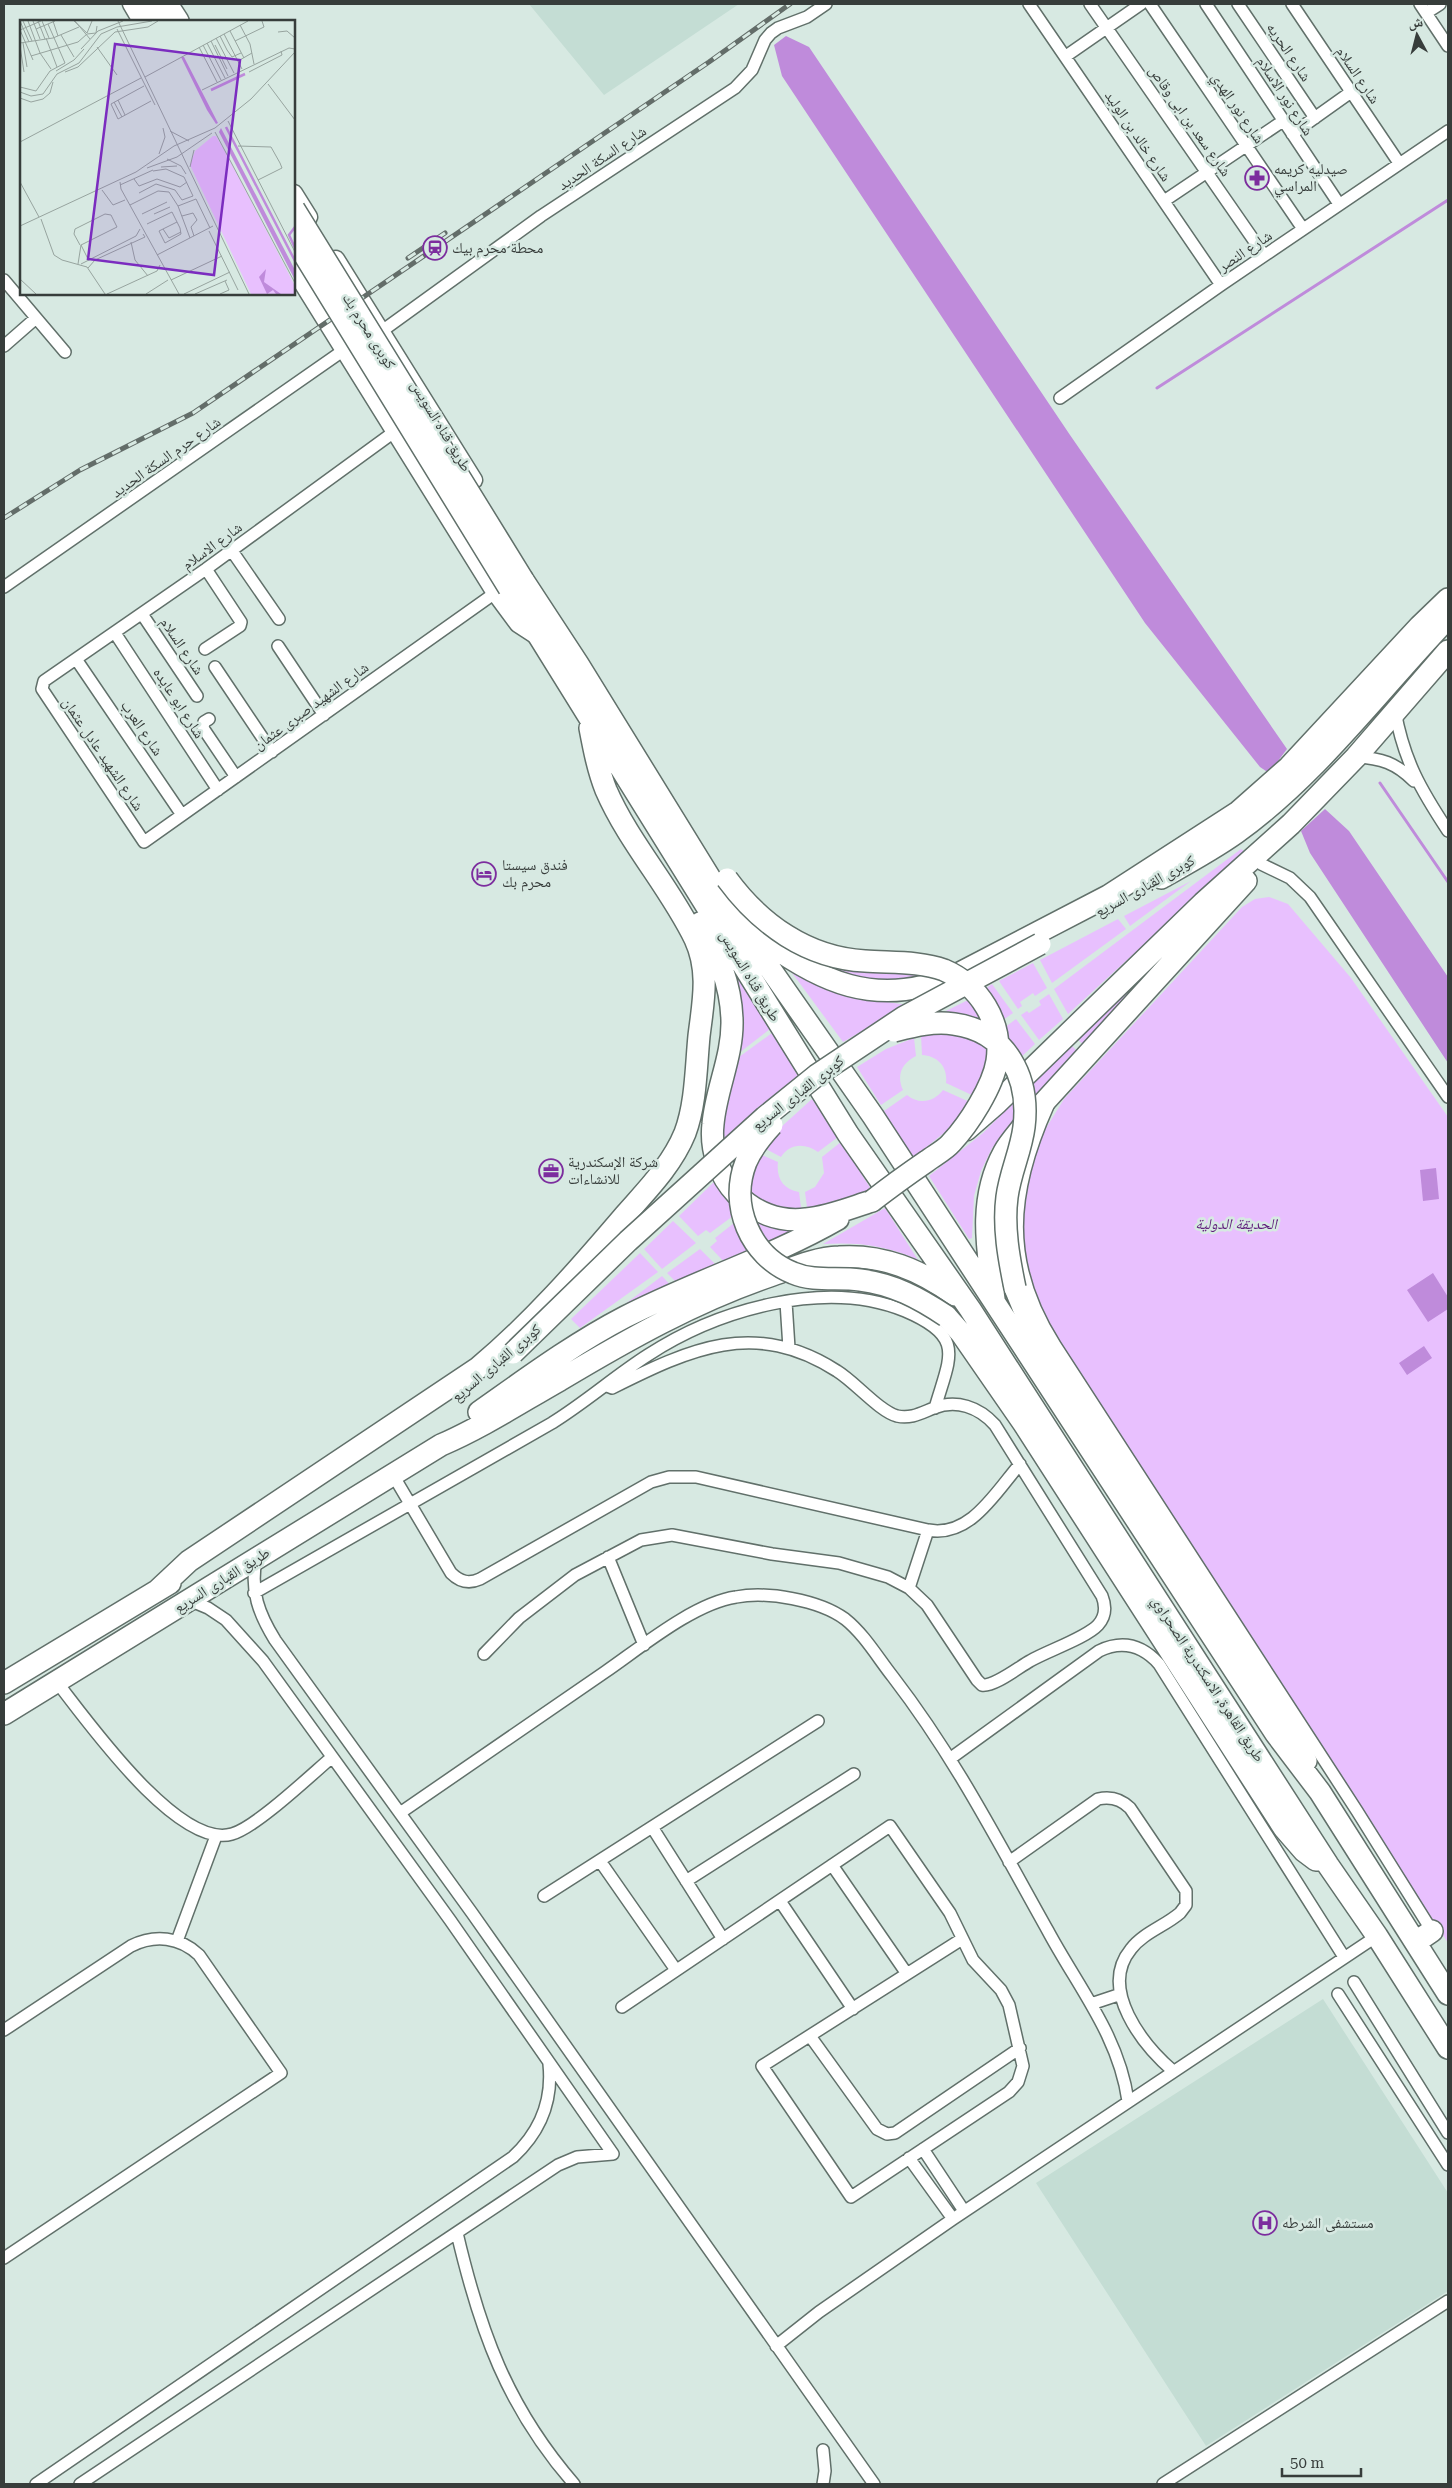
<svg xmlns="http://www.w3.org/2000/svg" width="1452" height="2488" viewBox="0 0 1452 2488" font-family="'Roboto Serif','Noto Naskh Arabic',serif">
  <rect width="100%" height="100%" fill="#d7e9e2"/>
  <!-- built -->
  <path fill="#c4ddd4" d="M529,4H739L604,95Z
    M1323,1999L1448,2193V2291L1206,2446L1036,2183Z"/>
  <!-- green -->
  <path fill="#e8c0fe" d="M1241,849L1245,852L1068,1014L1054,989Z
    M1191,881L1130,926L1124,916Z
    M1269,897L1288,904L1351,978L1448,1117V1943L1045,1321L1031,1287L1020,1230L1029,1166L1043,1133L1064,1099L1242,907L1255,899Z
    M1118,919L1126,929L1052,983L1040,960Z
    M787,943L936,975C907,983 861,983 833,972C817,965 802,952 787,943Z
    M1033,963L1047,988L1035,996L1033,993L1020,1002L1022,1006L1018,1009L999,981Z
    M732,964H735L770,1029L739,1053Z
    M790,970L860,998L907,1005L843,1042Z
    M1144,972L1147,974L1084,1045L1076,1038Z
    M992,984L1013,1013L1003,1020L985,989Z
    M1049,994L1063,1019L1039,1040L1021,1015L1027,1011L1029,1013L1041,1005L1039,1001Z
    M972,998L990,1031L928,1020Z
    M1016,1019L1035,1044L1019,1059L1006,1044L1004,1028Z
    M772,1033L800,1078L730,1140L722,1138L723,1119L739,1057Z
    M950,1033L969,1038L991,1051L976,1097L946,1083C948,1067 938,1056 922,1055L921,1036Z
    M914,1038L916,1056C902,1063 896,1075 903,1090L881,1105L857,1067L886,1049Z
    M1071,1045L1078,1052L992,1148L981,1171L974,1196L972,1238L969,1239L929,1176L983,1133Z
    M943,1090L972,1103L950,1128L913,1158L884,1111L907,1095C919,1105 934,1102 943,1090Z
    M812,1099L838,1137L818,1152C805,1143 790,1143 781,1157L764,1148L780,1128Z
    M841,1142L871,1189L841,1204L784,1211L747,1192L760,1154L778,1162C776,1178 783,1189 799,1192L801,1207H807L805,1192L815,1187L824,1173L822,1157Z
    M717,1179L727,1195L733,1216L710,1233L706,1230L698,1236L679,1216Z
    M885,1208L918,1260C886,1245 858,1242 823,1244Z
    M751,1216L802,1227L769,1250Z
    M673,1221L696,1243L662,1269L644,1249Z
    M734,1223L743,1243L753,1256L728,1266L710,1247L717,1241L715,1238Z
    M700,1249L720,1269L680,1286L667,1273Z
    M640,1253L658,1272L580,1328L571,1319Z
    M662,1276L674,1289L616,1311Z"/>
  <!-- water -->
  <path fill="#bf8bdb" d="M786,36L809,47L1070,435L1287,749L1269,773L1260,767L1145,623L782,76L774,45Z
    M1325,809L1349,831L1448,977V1063L1310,853L1301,831Z
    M1436,1168L1439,1199L1423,1201L1420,1170Z
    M1433,1273L1448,1297V1309L1428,1322L1407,1290Z
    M1424,1346L1432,1358L1407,1375L1399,1363Z"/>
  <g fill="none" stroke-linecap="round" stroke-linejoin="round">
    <!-- stream -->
    <path stroke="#bf8bdb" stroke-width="3" d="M1157,388L1448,200
      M1380,783L1448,882"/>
    <!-- street casing -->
    <g stroke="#61706a" stroke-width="14">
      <path id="street" d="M1029,4L1221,285
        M1090,4L1264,255
        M1150,4L1303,229
        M1206,4L1339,204
        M1238,4L1315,118
        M1292,4L1399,163
        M1420,4L1448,46
        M1426,13L1440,4
        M1066,56L1141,4
        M1292,134L1351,92
        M1164,201L1283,121
        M4,280L65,352
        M382,331L541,216L735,88L752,70L765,40L771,33L778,28L807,17L826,4
        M4,346L36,318
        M1060,398L1221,285L1448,131
        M394,432L206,569L44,681L42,689L144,842L495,593
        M232,551L279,619
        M4,587L344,350
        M142,614L197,696
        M115,633L218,790
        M278,646L324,715
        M205,649L240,626L241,622L206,569
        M76,659L182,815
        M215,667L272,752
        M1395,711C1404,761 1421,790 1448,831
        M209,719L204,722L203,728L236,777
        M1356,757C1381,758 1396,763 1414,781
        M1261,864L1290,878L1310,897L1448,1097
        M1048,1106C1009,1193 1003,1263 1055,1345L1357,1811L1432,1931
        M786,1302L789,1348
        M393,1475L451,1573C460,1582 469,1584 480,1579L651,1482L669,1477H696L928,1530C970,1538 995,1493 1020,1464
        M608,1557L644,1645
        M256,1560C250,1591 259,1614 275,1640L472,1913L874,2484
        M909,1588L928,1530
        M254,1593L552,1423C586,1402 615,1376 648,1355C717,1310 825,1278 905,1311C966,1337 950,1356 935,1408
        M484,1654L519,1618L575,1575L641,1540L672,1535L772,1554L839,1563L888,1577L909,1588L927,1605L977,1680L982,1685C994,1687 1019,1667 1030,1661C1047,1651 1086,1638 1098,1625C1106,1616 1106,1606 1102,1596L995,1425C979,1407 956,1399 934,1408C921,1413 911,1419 897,1416C879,1411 855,1382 837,1371C755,1318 690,1349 612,1388L607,1386
        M56,1681C86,1719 178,1850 232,1834C255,1828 310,1776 331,1758
        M951,1758L1099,1651C1122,1640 1142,1645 1159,1664L1344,1957
        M400,1813C469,1766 537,1719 605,1672C640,1648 694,1603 736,1597C767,1591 819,1600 845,1619C864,1634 878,1658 893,1677C956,1759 998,1842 1048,1931C1078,1987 1119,2036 1128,2101
        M652,1827L723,1939
        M600,1861L676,1970
        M1009,1862L1098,1799C1111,1796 1121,1799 1130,1808L1186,1891V1905L1180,1913C1165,1926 1143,1933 1131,1949C1098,1989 1143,2045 1173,2071
        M832,1865L907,1974
        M686,1881L854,1774
        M544,1896L818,1721
        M780,1901L853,2009
        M177,1941L216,1836
        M1354,1982L1448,2133
        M1338,1994L1448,2165
        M1091,2004L1121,1994
        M622,2007L890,1826L950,1913L973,1960L1001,1990L1009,2005L1023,2066L1018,2082L1009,2092L851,2197L762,2066L962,1939
        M4,2030L131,1946C155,1934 180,1937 199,1955L281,2073L4,2258
        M810,2036L877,2129L887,2134L895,2133L1020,2048
        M923,2149L964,2211
        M909,2158L953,2219
        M457,2233C480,2331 507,2407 574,2484
        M776,2346L819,2312L953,2219L1377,1936
        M36,2484L513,2157C540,2132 553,2102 549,2064
        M80,2484L558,2165L577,2157L613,2154L450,1920L263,1661L226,1620L208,1608L189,1600
        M823,2484L825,2471L823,2450
        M1163,2484L1448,2301"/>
    </g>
    <!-- secondary casing -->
    <g stroke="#61706a" stroke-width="19">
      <path id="secondary" d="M131,4L141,21
        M294,193L309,217
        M336,259L474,480
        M294,270L495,593L518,624L538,637"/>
    </g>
    <!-- highway casing -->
    <g stroke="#61706a" stroke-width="24">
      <path id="highway" d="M148,4L159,21
        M167,4L178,21
        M523,580L578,664L734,917L873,1116L1276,1734L1320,1792L1448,1994
        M509,588L848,1134L970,1309L1328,1865L1377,1936L1448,2048
        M1161,878C1186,864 1212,850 1236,833C1318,774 1379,690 1448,618
        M700,923C718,954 731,984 732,1020C733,1056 716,1089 713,1124C707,1177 751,1226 806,1219C828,1217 850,1208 872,1201
        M752,931C817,982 878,1011 958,974L1108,896L1238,812L1289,767L1420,626L1448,599
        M966,1130L997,1103L1203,903L1291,824L1356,757L1448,651
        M1015,1288L1034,1334L1292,1730L1306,1761
        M994,1299C987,1248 978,1199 1004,1152C1010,1141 1020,1131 1027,1121L1246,881
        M946,1316L961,1333L1024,1424L1284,1828L1304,1851L1316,1860
        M479,1412C526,1379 573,1344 625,1317C695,1281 770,1258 838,1219
        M158,1590L189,1561L478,1368C533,1322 579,1269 625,1215C647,1190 672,1165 685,1133C696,1104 696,1067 699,1036C703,1003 710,971 695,939C670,887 629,843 606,790C598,770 594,749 590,728
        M4,1683L170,1583
        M4,1714L441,1445C483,1427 521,1402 560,1380C627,1340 696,1301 770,1276C793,1268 814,1258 839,1257C883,1254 920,1270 955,1295
        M1416,1942L1432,1931"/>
    </g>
    <!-- street -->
    <use href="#street" stroke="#fff" stroke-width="11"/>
    <!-- secondary -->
    <use href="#secondary" stroke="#fff" stroke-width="16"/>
    <!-- highway -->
    <use href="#highway" stroke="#fff" stroke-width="21"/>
    <!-- rail casing -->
    <g stroke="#636d69" stroke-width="5">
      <path id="rail" d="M408,258L445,233
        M4,518L80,470L193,413L709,62L790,4"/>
    </g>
    <!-- rail -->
    <use href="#rail" stroke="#d7e9e2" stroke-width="3" stroke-dasharray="9" stroke-linecap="butt"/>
    <!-- highway-bridge casing -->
    <g stroke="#61706a" stroke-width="24" stroke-linecap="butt">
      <path id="highway-bridge" d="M294,209L523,580
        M294,238L509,588
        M727,879C760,924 807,958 865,961C890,963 920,961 944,970C979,985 1003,1022 997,1061C993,1086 969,1124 951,1143C945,1150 935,1155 927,1161C908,1174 890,1187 872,1201
        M894,1031C914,1026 933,1021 954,1024C1007,1031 1030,1078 1024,1127C1021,1151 1010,1173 1007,1197C1003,1227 1009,1259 1015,1288
        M772,1125C761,1137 752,1148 746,1162C729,1205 750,1256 793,1273C814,1282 837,1277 860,1280C893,1284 919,1298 946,1316
        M513,1353L628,1241L765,1117L817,1075L904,1017L1040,944"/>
    </g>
    <!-- highway-bridge -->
    <use href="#highway-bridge" stroke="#fff" stroke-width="21"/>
  </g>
  <!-- icons -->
  <defs>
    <g id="pharmacy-ring" transform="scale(1.25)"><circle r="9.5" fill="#d7e9e2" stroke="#7c2d9e" stroke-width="1.5"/><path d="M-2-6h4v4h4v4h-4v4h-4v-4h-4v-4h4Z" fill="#7c2d9e"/></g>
    <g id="station-ring" transform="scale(1.25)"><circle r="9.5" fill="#d7e9e2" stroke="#7c2d9e" stroke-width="1.5"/><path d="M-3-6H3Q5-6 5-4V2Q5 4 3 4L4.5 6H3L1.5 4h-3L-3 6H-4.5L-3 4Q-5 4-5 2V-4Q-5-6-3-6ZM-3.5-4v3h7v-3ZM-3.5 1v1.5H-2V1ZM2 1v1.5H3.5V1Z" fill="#7c2d9e"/></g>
    <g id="hotel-ring" transform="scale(1.25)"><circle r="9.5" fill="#d7e9e2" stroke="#7c2d9e" stroke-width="1.5"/><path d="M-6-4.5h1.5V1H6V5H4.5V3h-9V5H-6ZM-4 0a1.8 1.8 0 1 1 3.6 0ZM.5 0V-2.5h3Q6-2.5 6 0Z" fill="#7c2d9e"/></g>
    <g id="office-ring" transform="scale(1.25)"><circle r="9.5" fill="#d7e9e2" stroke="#7c2d9e" stroke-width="1.5"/><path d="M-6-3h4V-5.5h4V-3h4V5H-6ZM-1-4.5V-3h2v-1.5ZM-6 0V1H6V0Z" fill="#7c2d9e"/></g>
    <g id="hospital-ring" transform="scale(1.25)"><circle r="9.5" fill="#d7e9e2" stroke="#7c2d9e" stroke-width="1.5"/><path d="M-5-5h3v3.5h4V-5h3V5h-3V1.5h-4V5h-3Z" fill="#7c2d9e"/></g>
  </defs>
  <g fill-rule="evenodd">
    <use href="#pharmacy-ring" x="1257" y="178"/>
    <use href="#station-ring" x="435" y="248"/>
    <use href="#hotel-ring" x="484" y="874"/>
    <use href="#office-ring" x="551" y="1171"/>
    <use href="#hospital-ring" x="1265" y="2223"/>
  </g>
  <g text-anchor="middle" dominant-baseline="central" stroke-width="5" stroke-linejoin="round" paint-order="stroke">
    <!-- street labels -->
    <g font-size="15" fill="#373d3b" stroke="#d7e9e2">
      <text transform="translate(1289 52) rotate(56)">شارع الحريه</text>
      <text transform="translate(1358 75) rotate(56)">شارع السلام</text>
      <text transform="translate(1285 96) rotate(57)">شارع نور الاسلام</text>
      <text transform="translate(1238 108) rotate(56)">شارع نور الهدي</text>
      <text transform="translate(1190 121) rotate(55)">شارع سعد بن ابى وقاص</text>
      <text transform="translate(1138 136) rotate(56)">شارع خالد بن الوليد</text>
      <text transform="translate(602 158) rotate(-34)">شارع السكة الحديد</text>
      <text transform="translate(1245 251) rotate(-34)">شارع النصر</text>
      <text transform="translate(369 331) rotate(58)">كوبرى محرم بك</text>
      <text transform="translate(441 426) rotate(59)">طريق قناه السويس</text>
      <text transform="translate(166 457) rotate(-35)">شارع حرم السكة الحديد</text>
      <text transform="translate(212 546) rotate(-36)">شارع الاسلام</text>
      <text transform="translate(182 646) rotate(56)">شارع السلام</text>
      <text transform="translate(179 703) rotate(57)">شارع ابو عايده</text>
      <text transform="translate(311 706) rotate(-36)">شارع الشهيد صبرى عثمان</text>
      <text transform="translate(142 728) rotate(56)">شارع العرب</text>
      <text transform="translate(103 754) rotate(56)">شارع الشهيد عادل عثمان</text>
      <text transform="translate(1145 886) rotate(-29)">كوبرى القبارى السريع</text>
      <text transform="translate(750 976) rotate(59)">طريق قناه السويس</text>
      <text transform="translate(798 1093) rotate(-38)">كوبرى القبارى السريع</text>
      <text transform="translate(496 1363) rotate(-40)">كوبرى القبارى السريع</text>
      <text transform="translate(222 1580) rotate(-32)">طريق القبارى السريع</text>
      <text transform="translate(1208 1679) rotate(57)">طريق القاهرة, الاسكندرية الصحراوي</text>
    </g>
    <!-- poi labels -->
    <g font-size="15" fill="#373d3b" stroke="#d7e9e2" text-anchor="start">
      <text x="1274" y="169">صيدليه كريمه<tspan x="1274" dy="17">المراسي</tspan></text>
      <text x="452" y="248">محطة محرم بيك</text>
      <text x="502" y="865">فندق سيستا<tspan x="502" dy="17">محرم بك</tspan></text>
      <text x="568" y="1162">شركة الإسكندرية<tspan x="568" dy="17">للانشاءات</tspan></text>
      <text x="1282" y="2223">مستشفى الشرطه</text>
    </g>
    <!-- park labels -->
    <g font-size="15" font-style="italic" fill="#5f1c7b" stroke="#d7e9e2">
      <text x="1236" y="1224">الحديقة الدولية</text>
    </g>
  </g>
  <!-- overview -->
  <g transform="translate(20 20)">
    <rect width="275" height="275" fill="#d7e9e2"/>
    <path d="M193,116H196L210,140L275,266V274H231L170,145L175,131Z" fill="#e8c0fe"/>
    <path d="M161,37H164L198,103L196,104L187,90ZM201,108L275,250V260L199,112ZM246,249L244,262L261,274H256L253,270L247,274L239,257Z" fill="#bf8bdb"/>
    <path fill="none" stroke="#bf8bdb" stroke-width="2.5" d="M191,70L225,54M206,107L275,241M275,207L269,215L275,228"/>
    <path fill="none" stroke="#97a49f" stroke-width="1" d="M0,1L9,22M3,1L12,21M8,1L20,33L31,49M13,1L20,19M18,1L25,19M22,1L29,18M33,1L38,16M54,1L67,13L72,1M55,1L70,19M98,1L229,274M28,4L45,43M220,5L230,24L234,44M16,9L35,1M97,9L135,85M0,10L13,40M0,10L21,1M210,11L224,38M258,12L267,11L275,18M204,14L222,49M41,15L54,37M200,16L207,30M26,18L37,47M196,18L214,53M191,21L208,56M215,21L244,7L242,1M0,23L33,18L59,7M3,23L7,47M187,23L205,58M183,25L201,60M195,25L207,49M0,26L4,52M77,27L97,55M179,27L197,62M61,29L78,11L103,1M207,30L212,37L221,33M11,36L58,22L67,14L76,13L77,6M218,41L232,33M36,51L54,40L64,29M45,52L58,47L95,12L128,7L138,1M229,52L262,35L261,31M125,57L228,1M248,64L275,100M124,66L91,84L98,99L131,81M0,67L16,71L30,51L45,43M182,70L269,28L275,29M0,72L11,76L23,74L37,54L59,43L81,14L97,7L132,1M0,78L11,82L23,79L30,73L33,62M98,80L105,95M94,82L102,97M208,101L275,232M150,111L169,121M195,112L275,263M0,122L121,58M218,126L251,127L260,143L262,148L238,160M139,134L145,117L143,108M147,139L161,146L166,154M141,147L157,146M170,147L174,130M127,148L157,137L192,113M114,159L119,166L137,159L160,167L167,162M0,162L19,197M100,162L101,169L159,274M100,165L133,150M82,170L93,185L105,180M119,173L136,164L155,170L162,180L173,176L164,157L146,149L133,151M110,185L138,171L149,172L158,186L170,218M158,186L176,179L190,208M122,194L147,182M134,194L150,187M162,196L173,193L177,200L171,207L174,216M21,199L34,235L42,240L67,247L85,274M127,204L152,192L160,208L161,214L145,223L139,211L157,202M0,206L116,152L154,126L195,108L231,79L275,32M143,209L149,218L161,212M189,211L218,270M111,222L115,240L128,256M61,225L69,241M137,235L193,206M58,244L61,225L97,207L91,195L85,194L55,209L54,214L60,225M61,244L116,216L120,209M68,248L75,240L125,217L123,214M0,259L16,274M151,260L202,236M87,274L137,251L140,245M126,274L148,260M164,274L210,252M175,274L207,260M200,274L209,270L205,261"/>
    <path fill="#7b2cbf" fill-opacity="0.15" stroke="#7b2cbf" stroke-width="2.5" d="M95,24L220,40L194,255L68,239Z"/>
    <rect width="275" height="275" fill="none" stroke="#373d3b" stroke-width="2.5"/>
  </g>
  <!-- border -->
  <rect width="1452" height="2488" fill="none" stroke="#373d3b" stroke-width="10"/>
  <!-- north arrow -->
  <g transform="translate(1417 35) rotate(353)" stroke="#d7e9e2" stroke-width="4" paint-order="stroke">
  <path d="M0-4L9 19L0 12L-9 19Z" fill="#373d3b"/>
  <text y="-8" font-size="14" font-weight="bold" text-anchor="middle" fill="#373d3b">ش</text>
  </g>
  <!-- scale -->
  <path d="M1282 2468v8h79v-8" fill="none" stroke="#373d3b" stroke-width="2.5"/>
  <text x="1290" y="2468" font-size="15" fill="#373d3b" stroke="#d7e9e2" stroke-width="4" paint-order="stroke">50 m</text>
</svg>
